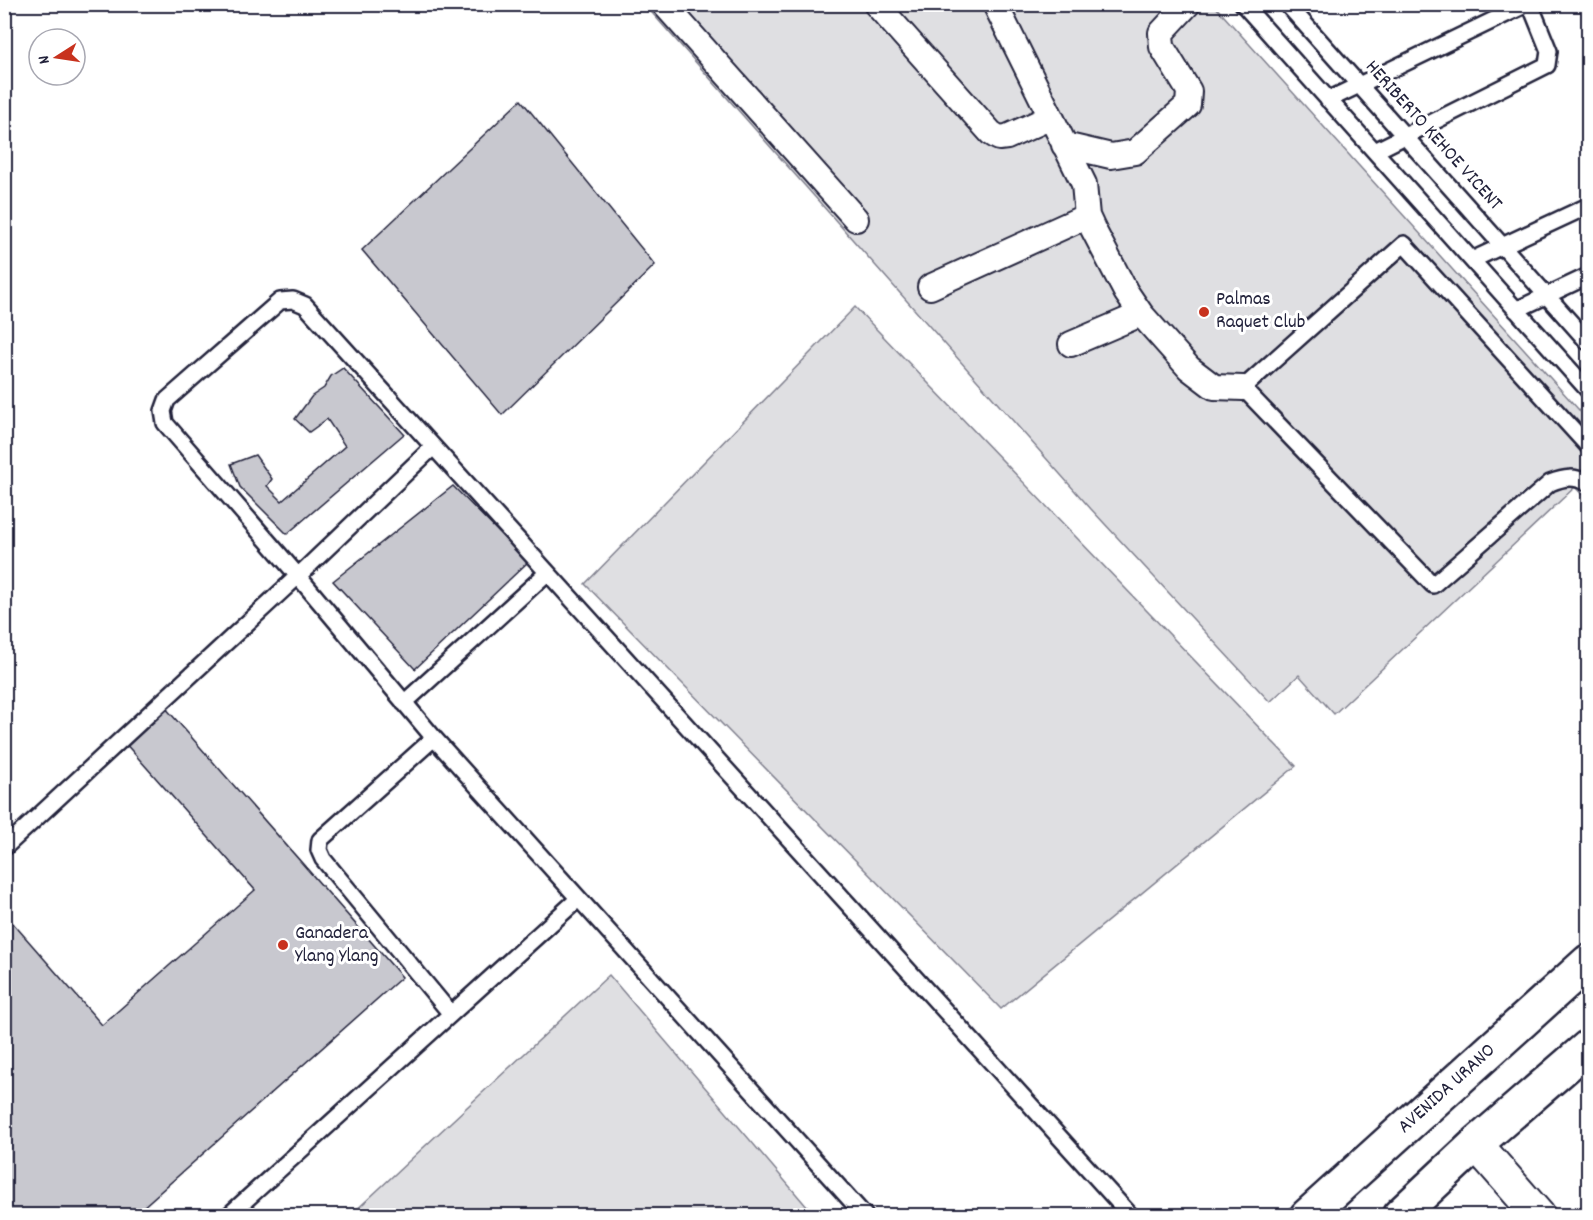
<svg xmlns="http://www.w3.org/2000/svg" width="1593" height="1220" viewBox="0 0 1593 1220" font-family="Dekko,sans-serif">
  <rect width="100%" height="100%" fill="#fff"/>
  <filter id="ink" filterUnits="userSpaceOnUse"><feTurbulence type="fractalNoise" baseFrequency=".0167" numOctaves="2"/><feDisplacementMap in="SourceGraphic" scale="12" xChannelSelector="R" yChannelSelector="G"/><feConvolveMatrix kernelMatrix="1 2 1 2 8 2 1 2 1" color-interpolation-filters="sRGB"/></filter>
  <g filter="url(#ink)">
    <!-- green -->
    <path fill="#dfdfe2" stroke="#80808e" stroke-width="1.5" d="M645,5H1214L1588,420V501L1575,487L1334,714L1299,675L1270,702L1091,509Z
      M855,307L1296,766L1001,1009L585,584Z
      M609,975L814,1215H351Z"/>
    <!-- building -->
    <path fill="#c8c8cf" stroke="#22223b" stroke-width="1.5" d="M521,100L655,265L502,415L362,250Z
      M343,368L404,434L287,534L240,487L231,464L255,455L272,479L267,486L282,501L345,446L327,419L309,432L295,419L312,396L324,388L331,376Z
      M453,486L528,562L415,669L333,581Z
      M164,706L402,977L133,1216H4V913L102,1025L255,890L124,742Z"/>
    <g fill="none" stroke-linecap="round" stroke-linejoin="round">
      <!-- service casing -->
      <g stroke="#22223b" stroke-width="20">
        <path id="service" d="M1243,4L1588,390
          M1287,4L1588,342
          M1328,100L1527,4
          M1375,151L1547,65L1549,51L1530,4
          M1472,260L1588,206
          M1516,310L1588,276
          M1588,446L1404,244L1243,388L1433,585L1550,483C1565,477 1574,476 1588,483
          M404,703L547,573
          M434,738L320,840L319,850L323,859L451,1014
          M4,848L298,576L433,447
          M228,1216L578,899
          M865,1216L434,738L298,576L165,423L163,411L167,400L280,301L293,300L305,305L1131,1216"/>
      </g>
      <!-- pedestrian casing -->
      <g stroke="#22223b" stroke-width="28">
        <path id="pedestrian" d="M664,4L856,219
          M876,4L991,133L999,138L1007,137L1051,117L1084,184L1087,216L1093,229L1126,292L1141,314L1189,368L1214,387L1243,388
          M995,4L1051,117
          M1064,145L1111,156L1135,152L1188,105L1189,91L1162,47L1161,33L1188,4
          M930,287L1087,216
          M1071,344L1141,314"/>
      </g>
      <!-- minor casing -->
      <g stroke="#22223b" stroke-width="36">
        <path id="minor" d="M1476,1144L1539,1216"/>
      </g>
      <!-- secondary casing -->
      <g stroke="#22223b" stroke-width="38">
        <g id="secondary">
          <path id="s1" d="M1307,1216L1588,962"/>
          <path d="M1399,1216L1476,1144L1588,1047"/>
        </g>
      </g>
      <!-- service -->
      <use href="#service" stroke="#fff" stroke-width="15"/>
      <!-- pedestrian -->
      <use href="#pedestrian" stroke="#fff" stroke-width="24"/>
      <!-- minor -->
      <use href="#minor" stroke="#fff" stroke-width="32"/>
      <!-- secondary -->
      <use href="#secondary" stroke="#fff" stroke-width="33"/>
    </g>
  </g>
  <!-- markers -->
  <g fill="#c8321e" stroke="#fff" stroke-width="2">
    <circle cx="1204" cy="312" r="6"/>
    <circle cx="283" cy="945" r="6"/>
  </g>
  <g text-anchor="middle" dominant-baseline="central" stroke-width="6" stroke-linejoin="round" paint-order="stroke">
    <!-- street labels -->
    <g font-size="20" fill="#22223b" stroke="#fff">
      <text transform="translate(1433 136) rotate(48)">HERIBERTO KEHOE VICENT</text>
      <text stroke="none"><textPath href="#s1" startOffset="189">AVENIDA URANO</textPath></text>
    </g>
    <!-- poi labels -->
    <g font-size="20" fill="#22223b" stroke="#fff" text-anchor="start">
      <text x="1216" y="300">Palmas<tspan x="1216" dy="23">Raquet Club</tspan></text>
      <text x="295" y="934">Ganadera<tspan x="295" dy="23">Ylang Ylang</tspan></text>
    </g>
  </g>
  <!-- margin -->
  <rect width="1593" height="1220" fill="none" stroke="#fff" stroke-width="24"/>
  <rect x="12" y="12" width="1569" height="1196" fill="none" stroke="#22223b" stroke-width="2" filter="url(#ink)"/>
  <!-- north arrow -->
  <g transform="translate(57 57) rotate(258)"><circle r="28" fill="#ffffff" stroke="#a7a7b1" stroke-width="1.5"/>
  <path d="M0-4.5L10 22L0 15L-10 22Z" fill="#c8321e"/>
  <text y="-9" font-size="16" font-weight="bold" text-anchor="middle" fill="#22223b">N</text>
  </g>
</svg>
